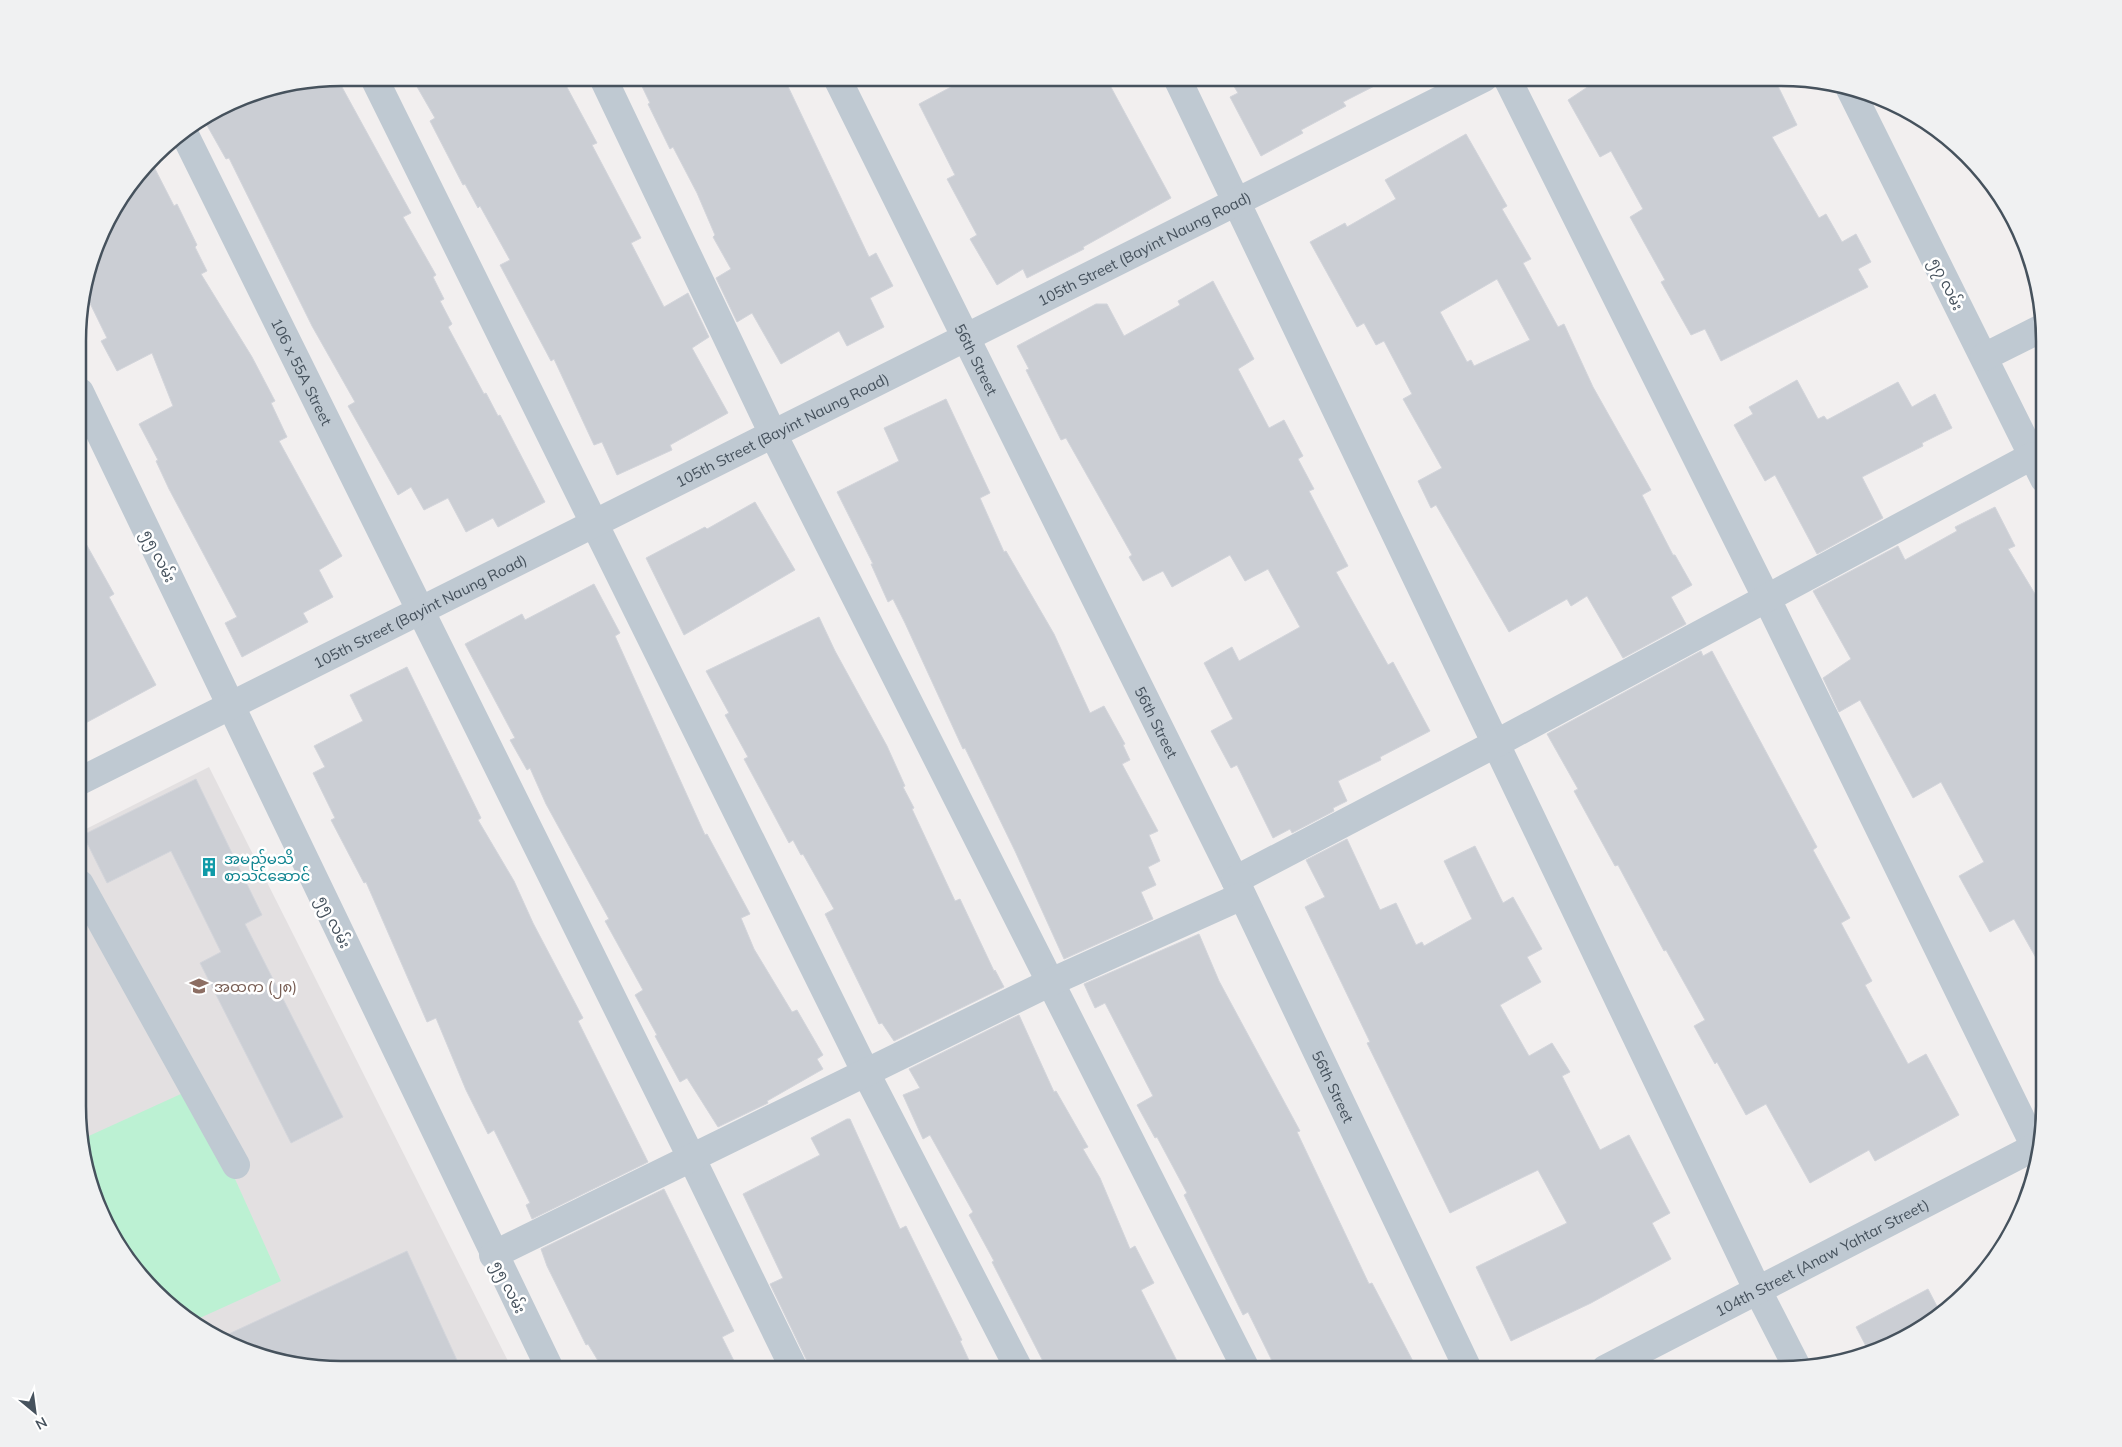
<svg xmlns="http://www.w3.org/2000/svg" width="2122" height="1447" viewBox="0 0 2122 1447" font-family="Mulish,'Noto Sans Myanmar',sans-serif">
  <rect width="100%" height="100%" fill="#f2efef"/>
  <!-- education -->
  <path fill="#e3e0e1" d="M209,767L512,1369H341L257,1356L194,1325L155,1292L113,1238L80,1140V832Z"/>
  <!-- pitch -->
  <path fill="#bcf1d3" d="M194,1088L281,1281L191,1322L155,1292L113,1238L80,1140Z"/>
  <!-- building -->
  <path fill="#cbced4" stroke="#d3d5db" fill-rule="evenodd" d="M337,78L411,213L403,217L436,275L433,277L444,299L440,301L452,324L448,327L484,394L486,393L498,416L500,415L545,502L498,527L493,518L466,532L448,498L424,510L411,487L398,495L348,406L355,402L312,326L229,158L226,159L204,120L241,97Z
    M412,78H562L597,143L592,145L641,238L631,243L664,307L688,293L709,337L692,348L728,413L670,445L672,450L617,475L602,442L594,445L554,359L551,361L500,265L510,260L480,206L478,208L465,184L463,185L430,121L435,118Z
    M638,78H784L869,257L876,253L893,286L870,298L884,327L847,346L839,331L781,364L752,313L737,322L716,278L731,269L713,237L715,235L697,193L673,147L670,149L648,104L650,103Z
    M968,78H1106L1171,198L1083,247L1084,249L1027,278L1023,269L997,285L970,239L977,235L947,179L955,175L919,104Z
    M1229,78H1390L1343,102L1346,106L1301,130L1303,133L1261,156L1230,97L1238,93Z
    M1601,78H1774L1797,125L1772,137L1819,218L1826,214L1842,242L1856,234L1871,262L1858,269L1868,287L1721,361L1705,329L1691,335L1661,282L1665,280L1630,217L1643,209L1611,151L1600,157L1568,100Z
    M1466,134L1507,206L1502,209L1531,259L1523,263L1558,327L1564,324L1593,387L1651,490L1642,495L1673,555H1675L1692,585L1671,597L1686,624L1623,658L1587,596L1571,606L1567,599L1509,632L1436,505L1431,508L1418,481L1442,468L1403,399L1412,394L1384,341L1376,345L1364,323L1357,327L1310,242L1345,223L1347,227L1396,199L1385,180ZM1497,279L1530,340L1474,366L1471,360L1467,362L1440,312Z
    M152,163L174,206L177,204L197,245L195,247L207,271L201,274L252,357L275,401L271,403L287,437L279,441L342,556L319,570L333,597L303,613L308,622L242,657L225,623L237,617L169,489L156,461L158,460L139,424L173,406L152,353L117,371L101,341L107,338L84,291L105,224Z
    M1213,281L1254,359L1238,369L1269,428L1284,420L1303,456L1298,459L1314,489L1309,491L1348,566L1336,572L1388,665L1393,662L1430,731L1380,757L1381,760L1338,781L1347,801L1333,808L1334,811L1292,833L1290,829L1273,838L1237,765L1231,768L1211,731L1233,719L1204,663L1232,647L1239,661L1300,627L1268,569L1245,581L1230,555L1172,587L1163,571L1143,581L1129,557L1132,555L1066,438L1061,440L1026,370L1029,369L1017,346L1096,304H1107L1124,336L1180,305L1178,301Z
    M1797,380L1818,419L1824,416L1827,420L1898,382L1912,407L1935,394L1952,428L1922,443L1923,446L1862,477L1883,518L1817,554L1775,475L1765,481L1734,425L1753,414L1749,407Z
    M946,399L990,493L980,498L1004,552L1006,551L1054,634L1090,713L1104,706L1125,744L1123,745L1130,760L1122,764L1158,831L1149,835L1160,861L1148,867L1156,885L1141,892L1153,919L1064,959L1015,851L965,748L963,749L905,623L893,599L888,602L871,564H873L837,492L899,461L884,428Z
    M755,502L795,570L684,635L646,558L705,527L707,529Z
    M1995,507L2015,546L2008,549L2044,609V972L2014,919L1990,932L1959,876L1984,862L1941,782L1913,798L1860,700L1839,712L1823,678L1851,659L1813,591L1898,546L1905,560L1957,531L1955,527Z
    M80,533L114,594L109,597L156,685L80,726Z
    M594,584L620,633L615,636L705,835L707,834L750,914L741,918L754,949L792,1012L797,1010L823,1055L817,1059L823,1069L767,1101L768,1103L718,1127L687,1078L680,1082L655,1036L657,1035L635,995L643,990L605,921L609,919L546,804L530,768L527,770L510,740L515,738L465,644L522,614L525,620Z
    M819,617L835,651L887,746L905,786L903,787L914,808L912,809L955,901L960,899L994,971L995,970L1004,987L894,1041L882,1023L879,1024L825,914L834,909L803,854L801,855L793,840L789,843L744,759L748,757L725,715L729,713L706,671Z
    M1701,651L1703,656L1712,651L1817,847L1813,850L1850,918L1841,923L1872,981L1865,985L1908,1064L1926,1054L1959,1115L1875,1161L1869,1150L1810,1183L1766,1104L1746,1115L1717,1062L1715,1064L1694,1026L1705,1020L1666,950L1664,951L1618,865L1615,866L1574,791L1578,789L1547,734Z
    M407,667L481,818L478,820L514,881L533,923L583,1018L578,1021L648,1162L532,1219L526,1205L530,1203L494,1130L488,1134L466,1090L436,1018L427,1022L366,882L364,883L331,820L335,818L313,773L325,767L314,746L363,721L350,695Z
    M196,779L262,915L245,924L343,1117L291,1143L200,963L221,952L171,851L107,883L83,835Z
    M1347,839L1380,910L1396,903L1416,945L1422,942L1424,946L1472,919L1444,861L1475,846L1503,903L1513,897L1542,949L1527,957L1541,982L1500,1005L1529,1056L1552,1043L1570,1072L1562,1076L1600,1150L1629,1135L1670,1213L1652,1223L1671,1259L1591,1303L1511,1341L1476,1267L1567,1223L1538,1170L1450,1213L1367,1043L1370,1042L1305,907L1325,897L1306,860Z
    M1199,934L1219,981L1300,1131L1297,1132L1369,1284L1372,1283L1417,1369H1276L1248,1312L1243,1315L1184,1195L1187,1193L1157,1137L1155,1138L1137,1105L1153,1096L1105,1003L1095,1008L1084,984Z
    M1019,1015L1054,1092L1056,1091L1088,1147L1083,1149L1100,1178L1130,1249L1135,1246L1154,1283L1141,1290L1181,1369H1047L992,1262L994,1261L969,1215L973,1212L930,1135L923,1139L903,1095L920,1088L909,1069Z
    M847,1119H850L900,1229L906,1226L962,1340L960,1341L973,1369H811L808,1363L770,1284L783,1278L743,1194L820,1155L811,1138Z
    M664,1189L734,1331L722,1337L738,1369H603L588,1344L586,1345L547,1266L541,1249Z
    M407,1251L461,1369L341,1370L257,1356L220,1338Z
    M1928,1289L1941,1314L1912,1334L1869,1352L1856,1327Z"/>
  <g fill="none" stroke-linecap="round" stroke-linejoin="round">
    <!-- minor -->
    <g stroke="#bfc9d2" stroke-width="28">
      <path d="M374,78L866,1073L1019,1369"/>
      <path d="M603,78L773,434L1246,1369"/>
      <path id="s1" d="M837,78L1235,880L1468,1369"/>
      <path d="M1177,78L1758,1291L1798,1369"/>
      <path d="M1507,78L1766,597L2038,1153"/>
      <path d="M1850,89L2044,479"/>
      <path id="s2" d="M184,133L692,1159L794,1369"/>
      <path d="M1984,357L2044,327"/>
      <path d="M80,392L550,1369"/>
      <path id="s3" d="M80,781L1484,78"/>
      <path d="M1235,880L1497,743L2032,456"/>
      <path d="M80,884L236,1165"/>
      <path d="M493,1255L1051,982L1242,896"/>
      <path id="s4" d="M1605,1369L2039,1145"/>
    </g>
  </g>
  <!-- icons -->
  <defs>
    <g id="building-bare" transform="scale(1.5)"><path d="M-4-6H4V6H1V3H-1V6H-4ZM-2.5-4.3h1.7v1.8h-1.7ZM.8-4.3h1.7v1.8H.8ZM-2.5-1h1.7V.8h-1.7ZM.8-1h1.7V.8H.8Z" fill="#0f9aa8" stroke="#fff" stroke-width="2.5" paint-order="stroke"/></g>
    <g id="school-bare" transform="scale(1.5)"><path d="M0-5L7-2L0 1L-7-2ZM-4 1L0 2.5L4 1V4Q0 6-4 4Z" fill="#8d6e63" stroke="#fff" stroke-width="2.5" paint-order="stroke"/></g>
  </defs>
  <g fill-rule="evenodd">
    <use href="#building-bare" x="209" y="867"/>
    <use href="#school-bare" x="199" y="986"/>
  </g>
  <g text-anchor="middle" dominant-baseline="central" stroke-width="5" stroke-linejoin="round" paint-order="stroke">
    <!-- street labels -->
    <g font-size="15" fill="#46525d" stroke="#fff">
      <text stroke="none"><textPath href="#s3" startOffset="1190">105th Street (Bayint Naung Road)</textPath></text>
      <text transform="translate(1947 284) rotate(64)">၅၇ လမ်း</text>
      <text stroke="none"><textPath href="#s1" startOffset="314">56th Street</textPath></text>
      <text stroke="none"><textPath href="#s2" startOffset="266">106 x 55A Street</textPath></text>
      <text stroke="none"><textPath href="#s3" startOffset="785">105th Street (Bayint Naung Road)</textPath></text>
      <text transform="translate(159 556) rotate(64)">၅၅ လမ်း</text>
      <text stroke="none"><textPath href="#s3" startOffset="380">105th Street (Bayint Naung Road)</textPath></text>
      <text stroke="none"><textPath href="#s1" startOffset="719">56th Street</textPath></text>
      <text transform="translate(334 922) rotate(64)">၅၅ လမ်း</text>
      <text stroke="none"><textPath href="#s1" startOffset="1124">56th Street</textPath></text>
      <text stroke="none"><textPath href="#s4" startOffset="244">104th Street (Anaw Yahtar Street)</textPath></text>
      <text transform="translate(509 1287) rotate(64)">၅၅ လမ်း</text>
    </g>
    <!-- culture labels -->
    <g font-size="15" fill="#0d838f" stroke="#fff" text-anchor="start">
      <text x="224" y="858">အမည်မသိ<tspan x="224" dy="17">စာသင်ဆောင်</tspan></text>
    </g>
    <!-- education labels -->
    <g font-size="15" fill="#785e54" stroke="#fff" text-anchor="start">
      <text x="214" y="986">အထက (၂၈)</text>
    </g>
  </g>
  <!-- crop -->
  <path d="M0 0H2122V1447H0ZM341 86H1781A255 255 0 0 1 2036 341V1106A255 255 0 0 1 1781 1361H341A255 255 0 0 1 86 1106V341A255 255 0 0 1 341 86Z" fill="#f0f1f2" fill-rule="evenodd"/>
  <path fill="none" stroke="#46525d" stroke-width="2.5" d="M341 86H1781A255 255 0 0 1 2036 341V1106A255 255 0 0 1 1781 1361H341A255 255 0 0 1 86 1106V341A255 255 0 0 1 341 86Z"/>
  <!-- north arrow -->
  <g transform="translate(35 1412) rotate(151)" stroke="#ffffff" stroke-width="4" paint-order="stroke">
  <path d="M0-4L9 19L0 12L-9 19Z" fill="#46525d"/>
  <text y="-8" font-size="14" font-weight="bold" text-anchor="middle" fill="#46525d">N</text>
  </g>
</svg>
